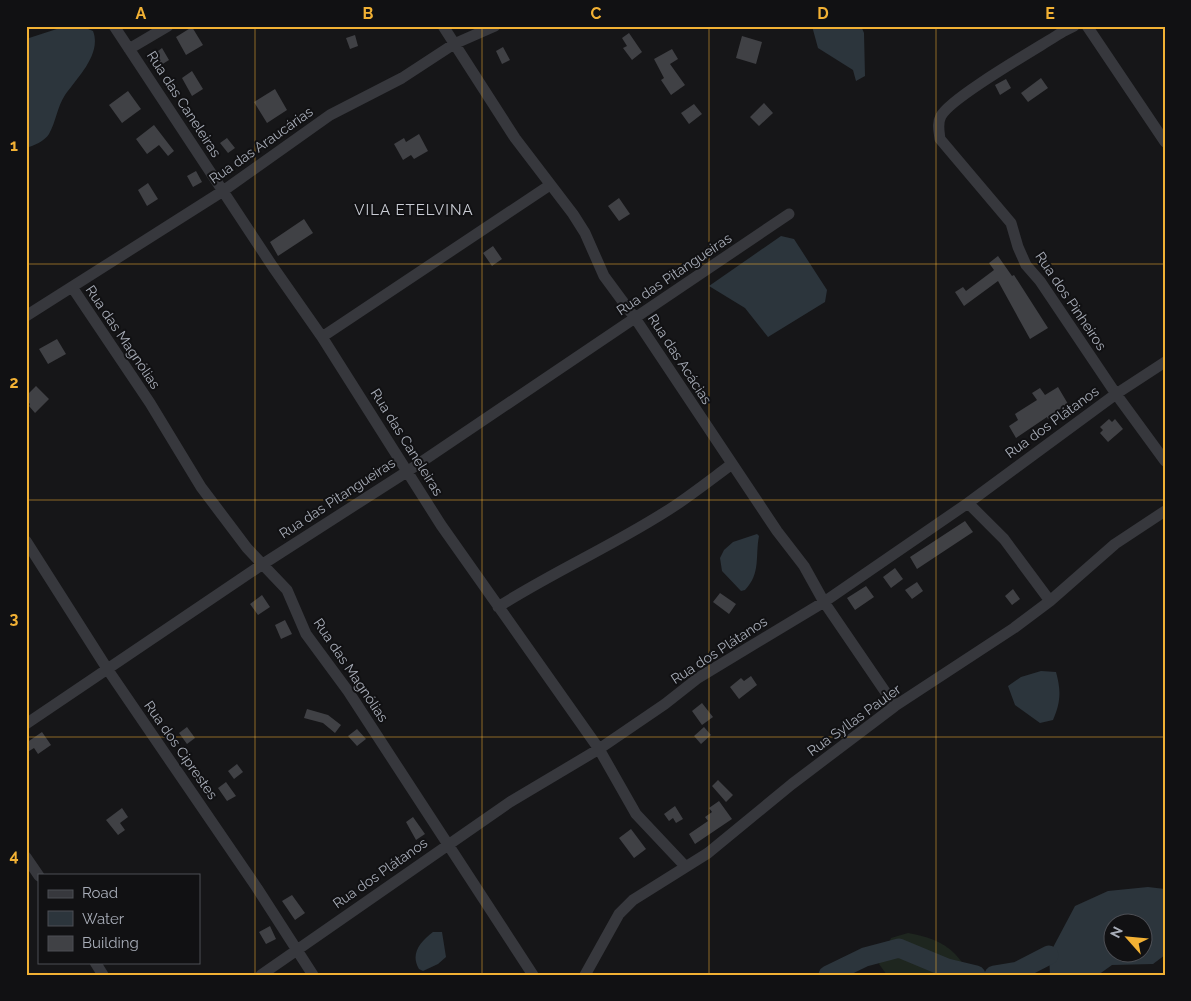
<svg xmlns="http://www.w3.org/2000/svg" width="1191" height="1001" viewBox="0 0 1191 1001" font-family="Raleway,sans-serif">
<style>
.green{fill:#1e261f}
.water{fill:#2c353c;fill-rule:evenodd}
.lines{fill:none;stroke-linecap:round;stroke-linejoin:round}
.river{stroke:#2c353c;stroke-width:19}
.building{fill:#404145}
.minor{stroke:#37383d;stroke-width:11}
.grid{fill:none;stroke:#f2b134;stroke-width:1;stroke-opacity:0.55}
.labels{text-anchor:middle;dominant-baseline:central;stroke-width:4;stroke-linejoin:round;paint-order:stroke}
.street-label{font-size:14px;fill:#a8adb8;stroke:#111113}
.neighbourhood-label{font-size:15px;letter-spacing:1px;fill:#c9ccd4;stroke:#111113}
.neatline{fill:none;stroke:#f2b134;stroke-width:2}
.grid-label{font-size:16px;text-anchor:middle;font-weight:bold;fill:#f2b134}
</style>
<rect width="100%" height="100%" fill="#161618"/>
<path class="green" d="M908,933C925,936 943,941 955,954C962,961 966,969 974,975H887L879,964L891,938Z"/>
<path class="water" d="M66,26H81L93,31C102,54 77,78 65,95C57,107 56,122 49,134C45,141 33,146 26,148V39Z
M812,26H861L864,33L865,76L856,81L853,70L818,48Z
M781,236L794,239L827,290L825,302L768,337L745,308L709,286Z
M757,534L759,536C755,556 761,573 745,590L741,591L722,571L720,558L724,550L733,542Z
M1041,671L1056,672C1061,690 1061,702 1053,720L1040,723L1015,705L1008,686L1021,677Z
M1148,887L1165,889V955L1153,964L1112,965L1098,975H1050L1049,955L1075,906L1108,891ZM1114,924H1144V954H1114Z
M433,932H442L446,957L438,964L423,971L419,969C410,954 420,942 433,932Z"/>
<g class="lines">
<path class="river" d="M828,975L865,957L899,948L947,968L976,975
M994,975L1018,971L1049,955"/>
</g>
<path class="building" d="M192,27L203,45L186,55L176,37Z
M629,33L642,52L632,60L623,48L627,46L622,38Z
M355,35L358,46L350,49L346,38Z
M742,36L762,42L756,64L736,58Z
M503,47L510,60L502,64L496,51Z
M162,48L169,60L161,65L154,54Z
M672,49L678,59L670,64L685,85L671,95L661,80L664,78L654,59Z
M192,71L203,89L192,96L182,78Z
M1041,78L1048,88L1028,102L1021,93Z
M1006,79L1011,88L1000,95L995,85Z
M275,89L287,110L267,123L254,102Z
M128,91L141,109L122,123L109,105Z
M764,103L773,113L759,126L750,117Z
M694,104L702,114L689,124L681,113Z
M154,125L174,151L168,156L159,145L147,154L136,139Z
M419,134L428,151L414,159L411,155L403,160L394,144L404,138L406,142Z
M227,138L235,148L228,153L220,143Z
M196,171L202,182L193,187L187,176Z
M148,183L158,199L147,206L138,190Z
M619,198L630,214L619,221L608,206Z
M304,219L313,233L278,256L270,242Z
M493,246L502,259L492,266L483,253Z
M998,256L1012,276L1014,275L1048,328L1030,339L998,281L964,306L955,292L963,287L966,291L994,270L989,263Z
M57,339L66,354L48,364L39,349Z
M36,386L49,399L35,413L29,406L30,404L26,400V396Z
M1058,387L1068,404L1055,412L1056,414L1048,419L1047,417L1016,438L1009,426L1018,420L1015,414L1037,400L1032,393L1040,388L1045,395Z
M1109,419L1112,422L1115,419L1123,429L1108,442L1100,433L1103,430L1100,427Z
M965,521L973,532L917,569L910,557Z
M895,568L903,579L891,588L883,577Z
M917,582L923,591L912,599L905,590Z
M866,586L874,597L855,610L847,598Z
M1013,589L1020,599L1012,605L1005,596Z
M720,593L736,604L729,614L713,602Z
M262,595L270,607L258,615L250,604Z
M285,620L292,634L281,639L275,625Z
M751,676L757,685L739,699L730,687L741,678L744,681Z
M702,703L713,717L702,725L692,711Z
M307,709L328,715L341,725L335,733L323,723L304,718Z
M187,727L195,738L187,744L179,733Z
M704,727L711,735L701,744L694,736Z
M357,729L366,739L357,746L348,736Z
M42,732L51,745L38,754L34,748L26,753V743Z
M237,764L243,772L234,779L228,771Z
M718,780L733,795L726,802L712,786Z
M226,782L236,796L227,801L218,788Z
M719,801L732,819L695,844L689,834L708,821L705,817L712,812L709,808Z
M675,806L683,819L676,823L673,818L669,821L664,814Z
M122,808L128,817L120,823L125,830L118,835L106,820Z
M413,817L425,834L416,840L406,822Z
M631,829L646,849L634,858L619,838Z
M292,895L305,913L295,920L282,901Z
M270,926L276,939L266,944L259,932Z"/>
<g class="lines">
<path class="minor" d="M114,26L273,267L322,337L441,525L599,749L636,814L685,866
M443,26L515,138L573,214L585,233L604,276L635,318L777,531L804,566L824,602L895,706
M1074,26L1064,31C1041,46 951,97 941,116C937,123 939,131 940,139L1011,223L1018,247L1026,265L1040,281L1116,394L1165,461
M1087,26L1165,142
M129,49L168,26
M72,287L150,403L201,487L247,548L287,590L306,634L348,691L533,975
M26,316L223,191L330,115L402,78L454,44L495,26
M322,337L550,185
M968,503L1004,539L1050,601
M26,541L108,670L257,888L313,975
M498,607C556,570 619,543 676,505C695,492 713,478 732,464
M26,724L263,564L408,471L789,214
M26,857L39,876
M95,962L103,975
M261,975L510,802L599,749L665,704L698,678L824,602L968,503L1116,394L1165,362
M585,975L619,914L633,900L708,853L792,784L895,706L1014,628L1050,601L1115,544L1165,511"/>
</g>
<path class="grid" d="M255,26V975M482,26V975M709,26V975M936,26V975M26,264H1165M26,500H1165M26,737H1165"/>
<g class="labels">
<g class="street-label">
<text transform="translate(184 104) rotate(57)">Rua das Caneleiras</text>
<text transform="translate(261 145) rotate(-35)">Rua das Araucárias</text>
<text transform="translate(674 274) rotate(-34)">Rua das Pitangueiras</text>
<text transform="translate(1071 301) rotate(56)">Rua dos Pinheiros</text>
<text transform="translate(123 337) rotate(56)">Rua das Magnólias</text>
<text transform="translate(680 359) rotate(57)">Rua das Acácias</text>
<text transform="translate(1052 422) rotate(-36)">Rua dos Plátanos</text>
<text transform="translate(407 442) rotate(58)">Rua das Caneleiras</text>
<text transform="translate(337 498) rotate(-33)">Rua das Pitangueiras</text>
<text transform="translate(719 650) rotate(-33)">Rua dos Plátanos</text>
<text transform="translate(351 670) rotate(56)">Rua das Magnólias</text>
<text transform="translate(854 720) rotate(-36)">Rua Syllas Pauler</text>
<text transform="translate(181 750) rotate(55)">Rua dos Ciprestes</text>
<text transform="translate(380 873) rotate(-35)">Rua dos Plátanos</text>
</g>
<g class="neighbourhood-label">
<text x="414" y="210">VILA ETELVINA</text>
</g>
</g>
<rect width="1191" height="1001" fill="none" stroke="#111113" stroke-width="55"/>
<rect x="38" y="874" width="162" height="90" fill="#111113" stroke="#4d4f55"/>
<rect x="48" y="890" width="25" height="8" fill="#37383d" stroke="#4d4f55"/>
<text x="82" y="898" font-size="15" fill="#a8adb8">Road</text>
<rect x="48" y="911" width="25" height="15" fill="#2c353c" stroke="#4d4f55"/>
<text x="82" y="924" font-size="15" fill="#a8adb8">Water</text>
<rect x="48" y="936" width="25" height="15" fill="#404145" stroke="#4d4f55"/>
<text x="82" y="948" font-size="15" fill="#a8adb8">Building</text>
<g transform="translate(1128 938) rotate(297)"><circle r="24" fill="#111113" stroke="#4d4f55"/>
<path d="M0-4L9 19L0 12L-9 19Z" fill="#f2b134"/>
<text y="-8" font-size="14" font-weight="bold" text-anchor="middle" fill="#a8adb8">N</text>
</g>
<rect x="28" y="28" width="1136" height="946" class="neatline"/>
<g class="grid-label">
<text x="141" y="19">A</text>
<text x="368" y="19">B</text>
<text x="596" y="19">C</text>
<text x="823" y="19">D</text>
<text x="1050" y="19">E</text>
<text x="14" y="151">1</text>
<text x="14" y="388">2</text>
<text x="14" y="624">3</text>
<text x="14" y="861">4</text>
</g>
</svg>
